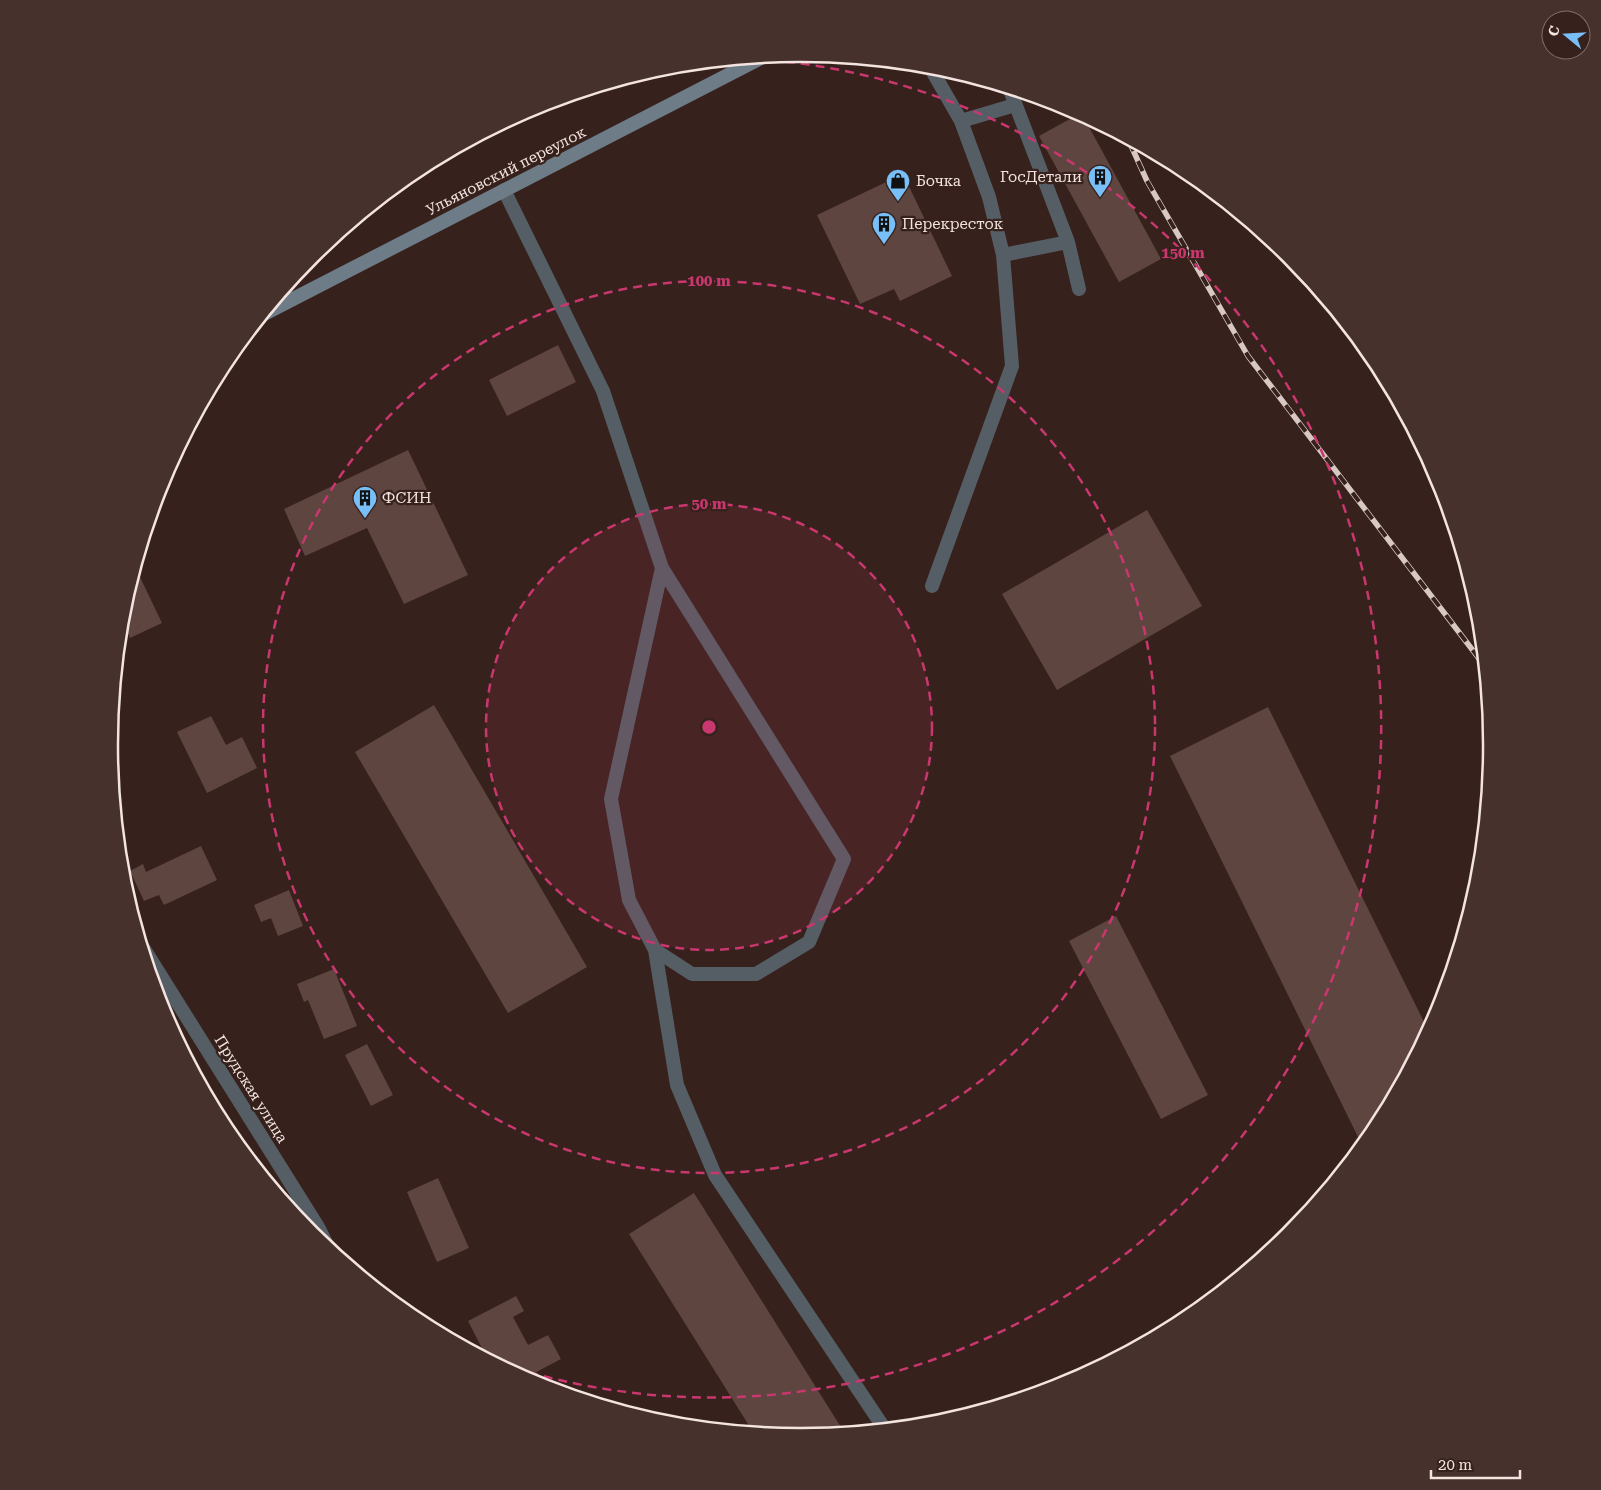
<svg xmlns="http://www.w3.org/2000/svg" width="1601" height="1490" viewBox="0 0 1601 1490" font-family="'Roboto Serif',serif">
<style>
.building{fill:#5e4540}
.lines{fill:none;stroke-linecap:round;stroke-linejoin:round}
.service{stroke:#555e65;stroke-width:14}
.minor{stroke:#555e65;stroke-width:14}
.secondary{stroke:#6e7c88;stroke-width:14}
.rail-casing{stroke:#d8c8c3;stroke-width:5.5}
.rail{stroke:#37211c;stroke-width:4;stroke-dasharray:11;stroke-linecap:butt}
.ring{fill:none;stroke:#c9376f;stroke-width:2.5;stroke-dasharray:9 6}
.labels{text-anchor:middle;dominant-baseline:central;stroke-width:4.5;stroke-linejoin:round;paint-order:stroke}
.street-label{font-size:15px;fill:#f3e4e0;stroke:#37211c}
.poi-label{font-size:15px;fill:#f3e4e0;stroke:#37211c;text-anchor:start}
.rim{fill:none;stroke:#f3e4e0;stroke-width:2.5}
.centre{fill:#c9376f;stroke:#37211c;stroke-width:2.5}
.ring-label{font-size:15px;text-anchor:middle;font-weight:bold;fill:#c9376f;stroke:#37211c;stroke-width:4.5;stroke-linejoin:round;paint-order:stroke}
</style>
<rect width="100%" height="100%" fill="#37211c"/>
<path class="building" d="M1079,114L1083,116L1161,259L1119,282L1039,136Z
M903,174L952,276L900,301L894,289L860,304L817,215Z
M558,345L576,382L507,416L489,380Z
M408,450L468,575L404,604L367,528L305,556L284,509Z
M1147,510L1202,606L1057,690L1002,594Z
M139,575L162,623L130,638L122,621L123,610L132,579Z
M434,705L587,967L508,1013L355,752Z
M1268,707L1428,1030L1375,1129L1362,1145L1170,756Z
M211,716L226,745L242,737L257,768L207,793L177,732Z
M201,846L217,880L164,905L159,895L144,901L130,871L143,864L146,872Z
M289,890L303,926L278,936L271,918L261,922L254,905Z
M1116,916L1208,1095L1161,1119L1069,941Z
M334,969L357,1026L324,1039L308,1000L304,1002L297,984Z
M367,1044L393,1095L371,1106L345,1055Z
M438,1178L469,1248L437,1262L407,1192Z
M694,1193L844,1432L800,1436L753,1432L629,1234Z
M516,1296L524,1311L513,1317L528,1345L548,1335L561,1359L525,1378L487,1358L468,1321Z"/>
<g class="lines">
<path class="service" d="M930,67L961,121L989,197L1003,255L1012,366L932,586
M1010,90L1068,242L1079,289
M961,121L1015,105
M504,190L603,391L662,568L844,859L809,942L756,974H692L655,950L629,900L611,799L662,568
M1003,255L1068,242
M655,950L677,1085L715,1175L884,1428"/>
<path class="minor" d="M144,949L318,1227L328,1247"/>
<path class="secondary" d="M264,314L763,57"/>
<defs>
<path id="rail" d="M1129,141L1147,181L1248,356L1484,665"/>
</defs>
<use href="#rail" class="rail-casing"/>
<use href="#rail" class="rail"/>
</g>
<circle cx="709" cy="727" r="223" fill="#c9376f" fill-opacity=".12"/>
<g class="ring">
<circle cx="709" cy="727" r="223"/>
<circle cx="709" cy="727" r="446"/>
<path d="M756 59A670 670 0 1 1 496 1362"/>
</g>
<defs>
<symbol id="building-pin" viewBox="-11 -11 22 30"><path d="M0 17L-7.5 6A9.5 9.5 0 1 1 7.5 6Z" fill="#78bff8" stroke="#37211c"/><path d="M-4-6H4V6H1V3H-1V6H-4ZM-2.5-4.3h1.7v1.8h-1.7ZM.8-4.3h1.7v1.8H.8ZM-2.5-1h1.7V.8h-1.7ZM.8-1h1.7V.8H.8Z" fill="#111"/></symbol>
<symbol id="shop-pin" viewBox="-11 -11 22 30"><path d="M0 17L-7.5 6A9.5 9.5 0 1 1 7.5 6Z" fill="#78bff8" stroke="#37211c"/><path d="M-5-2.5h2.3a2.7 3.5 0 0 1 5.4 0H5L5.5 6h-11ZM-1.5-2.5h3a1.5 2.3 0 0 0-3 0Z" fill="#111"/></symbol>
</defs>
<g fill-rule="evenodd">
<use href="#building-pin" x="1086" y="163" width="28" height="38"/>
<use href="#shop-pin" x="884" y="167" width="28" height="38"/>
<use href="#building-pin" x="870" y="210" width="28" height="38"/>
<use href="#building-pin" x="351" y="484" width="28" height="38"/>
</g>
<g class="labels">
<g class="street-label">
<text transform="translate(506 171) rotate(-27)">Ульяновский переулок</text>
<text transform="translate(251 1089) rotate(58)">Прудская улица</text>
</g>
<g class="poi-label">
<text x="1082" y="177" text-anchor="end">ГосДетали</text>
<text x="916" y="181">Бочка</text>
<text x="902" y="224">Перекресток</text>
<text x="382" y="498">ФСИН</text>
</g>
</g>
<path d="M0 0H1601V1490H0ZM800 62H801A682 682 0 0 1 1483 744V746A682 682 0 0 1 801 1428H800A682 682 0 0 1 118 746V744A682 682 0 0 1 800 62Z" fill="#46312c" fill-rule="evenodd"/>
<path class="rim" d="M800 62H801A682 682 0 0 1 1483 744V746A682 682 0 0 1 801 1428H800A682 682 0 0 1 118 746V744A682 682 0 0 1 800 62Z"/>
<circle cx="709" cy="727" r="8" class="centre"/>
<g class="ring-label">
<text x="1183" y="258">150 m</text>
<text x="709" y="286">100 m</text>
<text x="709" y="509">50 m</text>
</g>
<g transform="translate(1566 35) rotate(288)"><circle r="24" fill="#37211c" stroke="#826f6a"/>
<path d="M0-4L9 19L0 12L-9 19Z" fill="#78bff8"/>
<text y="-8" font-size="14" font-weight="bold" text-anchor="middle" fill="#f3e4e0">С</text>
</g>
<path d="M1431 1470v8h89v-8" fill="none" stroke="#f3e4e0" stroke-width="2.5"/>
<text x="1438" y="1470" font-size="15" fill="#f3e4e0" stroke="#37211c" stroke-width="4" paint-order="stroke">20 m</text>
</svg>
